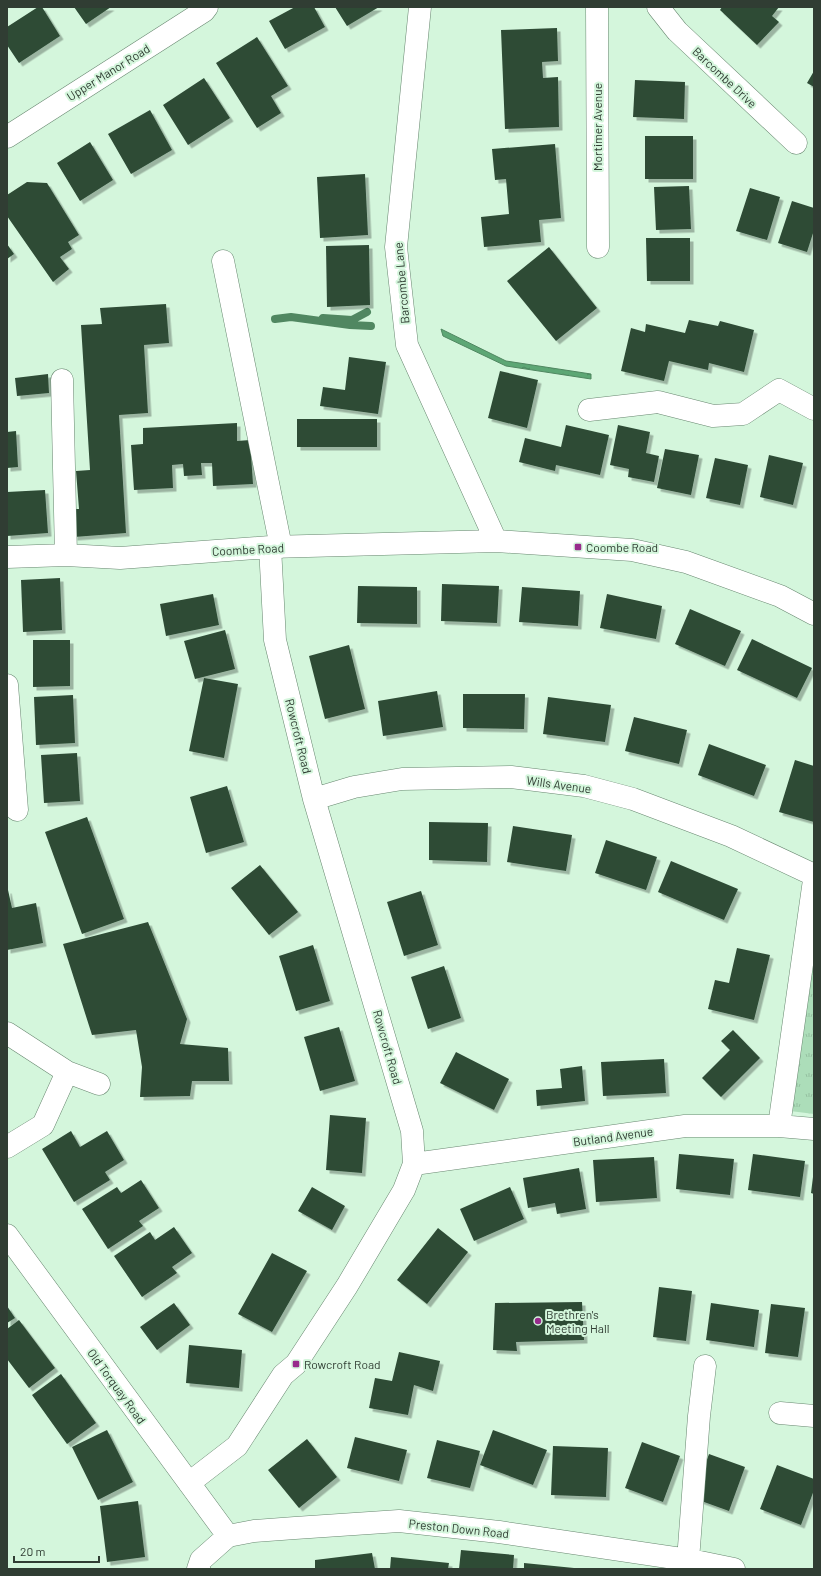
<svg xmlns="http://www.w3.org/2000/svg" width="821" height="1576" viewBox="0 0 821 1576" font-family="Barlow,sans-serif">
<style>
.grass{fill:url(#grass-tufts)}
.water{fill:url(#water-ripples);stroke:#508761}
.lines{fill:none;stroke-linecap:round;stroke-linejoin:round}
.stream{stroke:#508761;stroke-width:8}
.building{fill:#2e4b36;filter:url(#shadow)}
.minor-casing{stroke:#688770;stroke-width:23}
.minor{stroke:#fff;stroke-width:22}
.poi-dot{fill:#982b8c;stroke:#d4f6dc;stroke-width:1.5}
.labels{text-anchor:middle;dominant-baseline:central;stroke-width:4;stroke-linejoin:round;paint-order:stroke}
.street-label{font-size:12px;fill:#303d33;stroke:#d4f6dc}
.poi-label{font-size:12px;fill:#303d33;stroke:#d4f6dc;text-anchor:start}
</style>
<defs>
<pattern id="grass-tufts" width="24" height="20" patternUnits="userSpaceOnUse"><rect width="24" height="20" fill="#acddb9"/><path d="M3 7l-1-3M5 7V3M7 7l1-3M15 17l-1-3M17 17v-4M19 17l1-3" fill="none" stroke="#94bfa0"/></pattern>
<pattern id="water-ripples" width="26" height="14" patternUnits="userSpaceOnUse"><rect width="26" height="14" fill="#5da775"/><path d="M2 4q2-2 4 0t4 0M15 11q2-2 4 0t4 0" fill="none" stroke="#4d8961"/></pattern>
<filter id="shadow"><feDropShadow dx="3.5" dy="3.5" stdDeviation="0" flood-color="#0004"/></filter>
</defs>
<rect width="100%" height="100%" fill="#d4f6dc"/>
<path class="grass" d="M814,958V1114L790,1111Z"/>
<path class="water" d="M441,329L506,361L591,374V379L506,366L443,336Z"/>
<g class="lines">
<path class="stream" d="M323,318L352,320L367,312
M275,319L291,317L350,325L371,326"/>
</g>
<path class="building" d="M38,7H42L60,36L19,63L7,45V27Z
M74,7H111L86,24Z
M295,7H314L325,27L285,49L269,21Z
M335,7H379L347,26Z
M722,7H779L772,16L779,22L757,45L720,10Z
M557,28L558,61L542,62L543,78L558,77L559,127L505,129L501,30Z
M257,37L288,86L271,96L281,113L257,128L216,63Z
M814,71V87L807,83Z
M204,78L230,118L188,145L163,105Z
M635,80L685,82L684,119L633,117Z
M150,110L172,150L131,174L108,134Z
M645,136H693V179H645Z
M90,142L113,180L80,201L57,163Z
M555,144L561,218L539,220L541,242L484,247L481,217L509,214L506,179L495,180L492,149Z
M365,174L368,235L320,238L317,177Z
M27,182L47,183L79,235L68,242L72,249L60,257L69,269L53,282L7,216V195Z
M689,186L691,229L656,230L654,187Z
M750,188L780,197L767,240L736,231Z
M792,201L814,208V230L807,252L778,243Z
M646,238H690V281H647Z
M7,244L14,254L7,259Z
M369,245L370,305L327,307L326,246Z
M549,247L597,308L556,341L507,281Z
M166,304L169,343L144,345L148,413L119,415L126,533L74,537L73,509H79L76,471L90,470L81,325L102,324L100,308Z
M689,320L718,326L720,321L754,330L744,372L709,363L708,370L669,361L664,381L621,371L631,328L645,332L646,324L685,333Z
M349,357L386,362L378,414L320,406L323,387L345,390Z
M500,371L538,380L527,428L488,418Z
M48,374L49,393L17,396L15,378Z
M297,419H377V447H297Z
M237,423V441L250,440L253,484L213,486L212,463H201L202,475L184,476L183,464L172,465L173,488L134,490L131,445L143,444V428Z
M566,425L609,435L600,475L556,465L555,471L519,462L525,438L561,447Z
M618,425L650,432L646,453L659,456L654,482L628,477L629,469L610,465Z
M16,431L18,467L7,468V432Z
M665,449L699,455L691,495L657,488Z
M769,455L803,463L793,505L760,497Z
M715,458L748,465L740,505L706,498Z
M45,490L48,533L7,536V492Z
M60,578L62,630L23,632L21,580Z
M442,584L499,586L497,623L441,621Z
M358,586L417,587V624L357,623Z
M522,587L580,591L578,626L519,622Z
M213,594L219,625L166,636L160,604Z
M607,594L662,606L656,639L600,628Z
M690,609L741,631L725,666L675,644Z
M225,630L235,669L195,679L184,641Z
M752,639L812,668L797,698L737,670Z
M33,640H70V686L33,687Z
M349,645L365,709L325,719L309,656Z
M204,678L238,684L224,758L189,751Z
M437,691L443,727L383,736L378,701Z
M463,694H525L524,729L463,728Z
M73,695L75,743L36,745L34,697Z
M548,697L611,705L605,742L543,734Z
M634,717L687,730L679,764L625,751Z
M709,744L766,765L754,796L698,775Z
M77,753L80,801L44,803L41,755Z
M795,760L814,766V822L779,812Z
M227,786L244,842L206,853L190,797Z
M87,817L124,919L82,934L45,832Z
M429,822L488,823L487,862L429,860Z
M513,826L572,835L566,871L507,862Z
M606,840L657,857L646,890L595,873Z
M671,861L738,889L724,920L658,892Z
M260,865L298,912L269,935L231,888Z
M7,890H8L12,908L36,903L43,943L7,950Z
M421,891L438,945L404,956L387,902Z
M148,922L187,1019L180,1044L228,1048L229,1081H192L190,1096L140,1097L142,1067L136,1030L92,1035L63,944Z
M313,945L330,1001L296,1011L279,956Z
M737,948L770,955L754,1020L708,1009L715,980L729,983Z
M444,966L461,1018L428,1029L411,977Z
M339,1027L355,1081L320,1091L304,1037Z
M733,1030L760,1058L721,1097L702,1078L730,1050L721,1041Z
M456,1052L509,1079L494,1110L440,1083Z
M664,1059L666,1093L603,1096L601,1062Z
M582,1066L585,1101L537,1106L536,1090L562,1088L560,1069Z
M330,1115L366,1118L362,1173L326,1170Z
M71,1131L80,1147L107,1131L124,1160L105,1172L110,1180L74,1202L42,1149Z
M679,1154L734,1159L730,1195L676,1189Z
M753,1154L805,1161L800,1197L748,1190Z
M654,1157L657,1198L596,1202L593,1160Z
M579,1168L586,1209L557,1214L555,1203L528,1208L523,1178Z
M813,1177H814V1194L811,1193Z
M141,1180L159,1208L139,1221L143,1226L108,1249L82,1209L117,1187L121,1193Z
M312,1187L345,1206L332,1230L298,1211Z
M510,1187L524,1219L474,1241L460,1209Z
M174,1227L192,1253L172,1267L177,1273L142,1297L114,1256L150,1232L155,1240Z
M438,1228L468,1252L427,1304L397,1280Z
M272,1253L307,1271L272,1332L238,1314Z
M659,1287L692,1291L686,1341L653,1337Z
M582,1302L584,1340L516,1342L517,1351L493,1350L495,1303Z
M174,1303L190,1325L157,1350L140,1327Z
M711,1303L759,1310L754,1347L706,1340Z
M771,1304L805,1308L798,1357L765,1353Z
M7,1306L15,1318L7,1323Z
M19,1320L55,1368L29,1388L7,1359V1329Z
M189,1345L242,1350L239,1388L186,1383Z
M399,1352L440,1361L433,1391L414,1385L408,1415L369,1408L375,1378L392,1381Z
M61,1374L96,1423L67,1444L32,1395Z
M107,1430L133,1482L98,1500L72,1447Z
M493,1430L547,1450L533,1485L480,1465Z
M355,1437L407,1450L399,1481L347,1468Z
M307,1439L337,1477L299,1508L268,1470Z
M437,1440L480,1451L470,1488L427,1478Z
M642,1442L680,1456L663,1502L625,1488Z
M553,1446L608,1448L606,1497L551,1495Z
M709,1454L745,1467L729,1511L693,1498Z
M777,1465L814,1479V1490L801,1525L760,1509Z
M138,1501L145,1557L107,1562L100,1506Z
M461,1550L514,1555L513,1569H459Z
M372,1553L375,1569H315V1560Z
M391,1557L449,1563L448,1569H390Z
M524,1563L574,1568V1569H524Z"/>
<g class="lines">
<defs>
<path id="minor" d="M420,7L396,247L407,345L496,541
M597,7L598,247
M658,7L677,31L796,143
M7,137L204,11L207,7
M223,261L281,547
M62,380L66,555
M589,410L658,402L713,416L743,414L779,390L814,409
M7,557L66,555L120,558L270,547L496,541L632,550L686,562L780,596L814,614
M7,685L17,810
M314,799L354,787L402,779L511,777L584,786L633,799L731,836L814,875
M7,1033L67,1072L43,1125L7,1147
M67,1072L99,1084
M779,1126L814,880
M414,1164L685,1126H779L814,1129
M7,1235L228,1536
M780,1413L814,1416
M189,1483L237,1446L283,1375L296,1364L347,1286L404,1190L414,1164L412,1131L314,799L275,640L270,547
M688,1560L699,1416L705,1366
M198,1569L201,1560L228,1536L254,1531L295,1528L399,1521L499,1532L695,1561L734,1569"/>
</defs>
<use href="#minor" class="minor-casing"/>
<use href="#minor" class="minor"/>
</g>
<g class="poi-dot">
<rect x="574" y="543" width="8" height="8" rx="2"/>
<circle cx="538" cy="1321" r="4"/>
<rect x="292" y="1360" width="8" height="8" rx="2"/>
</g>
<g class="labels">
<g class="street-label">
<text transform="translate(108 72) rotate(-32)">Upper Manor Road</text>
<text transform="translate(725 77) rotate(43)">Barcombe Drive</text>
<text transform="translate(597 127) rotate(-90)">Mortimer Avenue</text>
<text transform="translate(401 283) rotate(-95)">Barcombe Lane</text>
<text transform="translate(248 549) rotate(-3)">Coombe Road</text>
<text transform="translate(299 736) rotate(76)">Rowcroft Road</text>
<text transform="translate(559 784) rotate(8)">Wills Avenue</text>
<text transform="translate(388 1047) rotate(74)">Rowcroft Road</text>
<text transform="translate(613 1136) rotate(-8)">Butland Avenue</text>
<text transform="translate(117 1386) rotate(54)">Old Torquay Road</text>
<text transform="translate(459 1528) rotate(6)">Preston Down Road</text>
</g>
<g class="poi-label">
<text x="586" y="547">Coombe Road</text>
<text x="546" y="1314">Brethren's<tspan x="546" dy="14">Meeting Hall</tspan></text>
<text x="304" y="1364">Rowcroft Road</text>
</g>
</g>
<rect width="821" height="1576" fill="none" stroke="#303d33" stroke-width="16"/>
<path d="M14 1556v6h85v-6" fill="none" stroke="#303d33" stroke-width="2"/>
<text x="20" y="1556" font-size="12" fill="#303d33" stroke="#d4f6dc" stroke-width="3" paint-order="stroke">20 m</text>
</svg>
